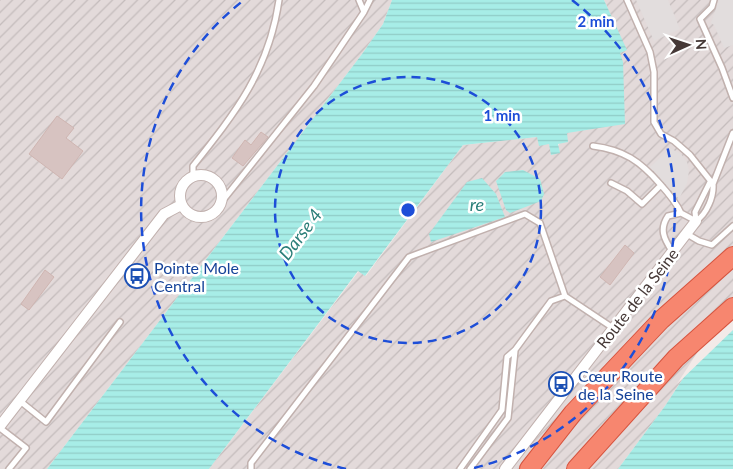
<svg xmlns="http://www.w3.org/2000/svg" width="733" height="469" viewBox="0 0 733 469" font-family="Lato,sans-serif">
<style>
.industrial{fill:url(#industrial-furrows)}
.parking{fill:#e2dddd}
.water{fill:url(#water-rules)}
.pier{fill:#f3eae8}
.building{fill:#d7c3c1;stroke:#cfb5b1}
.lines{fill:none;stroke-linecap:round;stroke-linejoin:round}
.service-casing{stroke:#c1b1ae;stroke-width:8}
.minor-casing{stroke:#c1b1ae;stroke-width:12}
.motorway-casing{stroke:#d6543f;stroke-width:20}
.service{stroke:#fff;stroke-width:5}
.minor{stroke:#fff;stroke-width:10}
.motorway{stroke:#f7866f;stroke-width:18}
.ring{fill:none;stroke:#1d4ed8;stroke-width:2.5;stroke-dasharray:9 6}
.labels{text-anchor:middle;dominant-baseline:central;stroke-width:5;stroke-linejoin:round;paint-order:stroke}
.transit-label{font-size:16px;fill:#164399;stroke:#fff;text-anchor:start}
.street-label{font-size:16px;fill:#463937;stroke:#fff}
.water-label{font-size:18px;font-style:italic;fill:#2a7e78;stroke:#fff}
.centre{fill:#1d4ed8;stroke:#fff;stroke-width:2.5}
.ring-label{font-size:15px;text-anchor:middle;font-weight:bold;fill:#1d4ed8;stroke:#fff;stroke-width:5;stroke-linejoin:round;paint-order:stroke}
</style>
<defs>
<pattern id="industrial-furrows" width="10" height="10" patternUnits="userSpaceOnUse" patternTransform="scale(1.25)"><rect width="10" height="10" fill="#e3dada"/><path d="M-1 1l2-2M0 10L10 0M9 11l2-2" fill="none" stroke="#c4bcbc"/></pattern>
<pattern id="water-rules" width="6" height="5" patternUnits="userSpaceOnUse" patternTransform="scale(1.25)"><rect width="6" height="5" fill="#a7ede7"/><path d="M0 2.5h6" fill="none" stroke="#91ccc7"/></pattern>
</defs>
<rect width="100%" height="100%" fill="#f3eae8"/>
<path class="industrial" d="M0,0H392L383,24L362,54L47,469H0Z
M604,0H733V302L665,406L618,469H209L359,271L366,276L463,145L537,137L549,144L552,155L620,53L626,50Z"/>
<path class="parking" d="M636,0H668L680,29L654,41Z
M719,0H733V45L724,48L714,25L711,23Z
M670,148L681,154L687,162L689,171L687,183L679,199L650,167Z"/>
<path class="water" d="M392,0H604L627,50L620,53L623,62L625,124L567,133L568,142L558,144L560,153L551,155L549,144L539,146L537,137L463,145L365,276L358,271L209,469H47L362,54L383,24Z
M523,170L540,179L544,194L541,201L510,213L506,210L496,181L505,172Z
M482,178L496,194L505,217L431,242L429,234L467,182Z
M733,302V469H618L665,406Z"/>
<path class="pier" d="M733,299V330L677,384L731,300Z"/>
<path class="building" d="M57,116L74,128L66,138L83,151L62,179L29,154Z
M261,132L268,137L243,166L232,158L245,140L251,145Z
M625,245L634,253L610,285L600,277Z
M45,270L54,277L29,310L21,304Z"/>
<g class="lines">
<defs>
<path id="service" d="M627,0L650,52L654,72V122L661,134L674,141L690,155L713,184
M714,0L712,7L700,19L722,68L733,98
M364,12L370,0
M593,146C624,150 640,161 660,184C669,194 676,202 681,213
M193,176V166C236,112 269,70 279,0
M611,183L627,191L642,204L661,185
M220,204L314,86L364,12L359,0
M696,221C707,214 714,196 713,184L733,133
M696,221L695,212L710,182
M687,234L699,241L712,245L733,226
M672,251C664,239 659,229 668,216L681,213L696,221
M565,296L613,328
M20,401L46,422L120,322
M0,428L26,448L9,469
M251,469V463L409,257L525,214L540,223L565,296L551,301L515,350L507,357L502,410L460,469
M470,469L508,418L515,351"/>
<path id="minor" d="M180 196a21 21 0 1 1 42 0a21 21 0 1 1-42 0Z
M0,426L164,214L181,205
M505,469L696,221"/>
<path id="motorway" d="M529,469L573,413L661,320L733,256
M576,469L676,358L733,307"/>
</defs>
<use href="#service" class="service-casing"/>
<use href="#minor" class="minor-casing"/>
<use href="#motorway" class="motorway-casing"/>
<use href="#service" class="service"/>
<use href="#minor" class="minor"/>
<use href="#motorway" class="motorway"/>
</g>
<g class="ring">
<circle cx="408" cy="210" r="133"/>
<path d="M346 469A266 266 0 0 1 244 0M572 0A266 266 0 0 1 470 469"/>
</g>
<defs>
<symbol id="bus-ring" viewBox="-11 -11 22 22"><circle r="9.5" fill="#fff" stroke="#1a4fb4" stroke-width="1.5"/><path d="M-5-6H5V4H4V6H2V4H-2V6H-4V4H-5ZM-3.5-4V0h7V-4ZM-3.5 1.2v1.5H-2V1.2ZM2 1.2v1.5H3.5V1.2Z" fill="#1a4fb4"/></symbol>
</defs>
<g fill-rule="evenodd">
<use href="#bus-ring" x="123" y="262" width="28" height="28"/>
<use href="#bus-ring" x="547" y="370" width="28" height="28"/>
</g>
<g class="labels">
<g class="transit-label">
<text x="154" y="267">Pointe Mole<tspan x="154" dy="18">Central</tspan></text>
<text x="578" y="375">Cœur Route<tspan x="578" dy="18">de la Seine</tspan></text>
</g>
<g class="street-label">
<text transform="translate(637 298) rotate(-52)">Route de la Seine</text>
</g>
<g class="water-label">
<text x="477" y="204">re</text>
<text transform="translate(300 234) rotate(-53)">Darse 4</text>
</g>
</g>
<circle cx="408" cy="210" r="8" class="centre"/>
<g class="ring-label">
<text x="596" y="27">2 min</text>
<text x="502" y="121">1 min</text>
</g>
<g transform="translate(688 45) rotate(87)" stroke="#ffffff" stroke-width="4" paint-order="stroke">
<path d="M0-4L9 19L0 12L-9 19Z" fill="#463937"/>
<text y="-8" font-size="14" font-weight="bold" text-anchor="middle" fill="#463937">N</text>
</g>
</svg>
